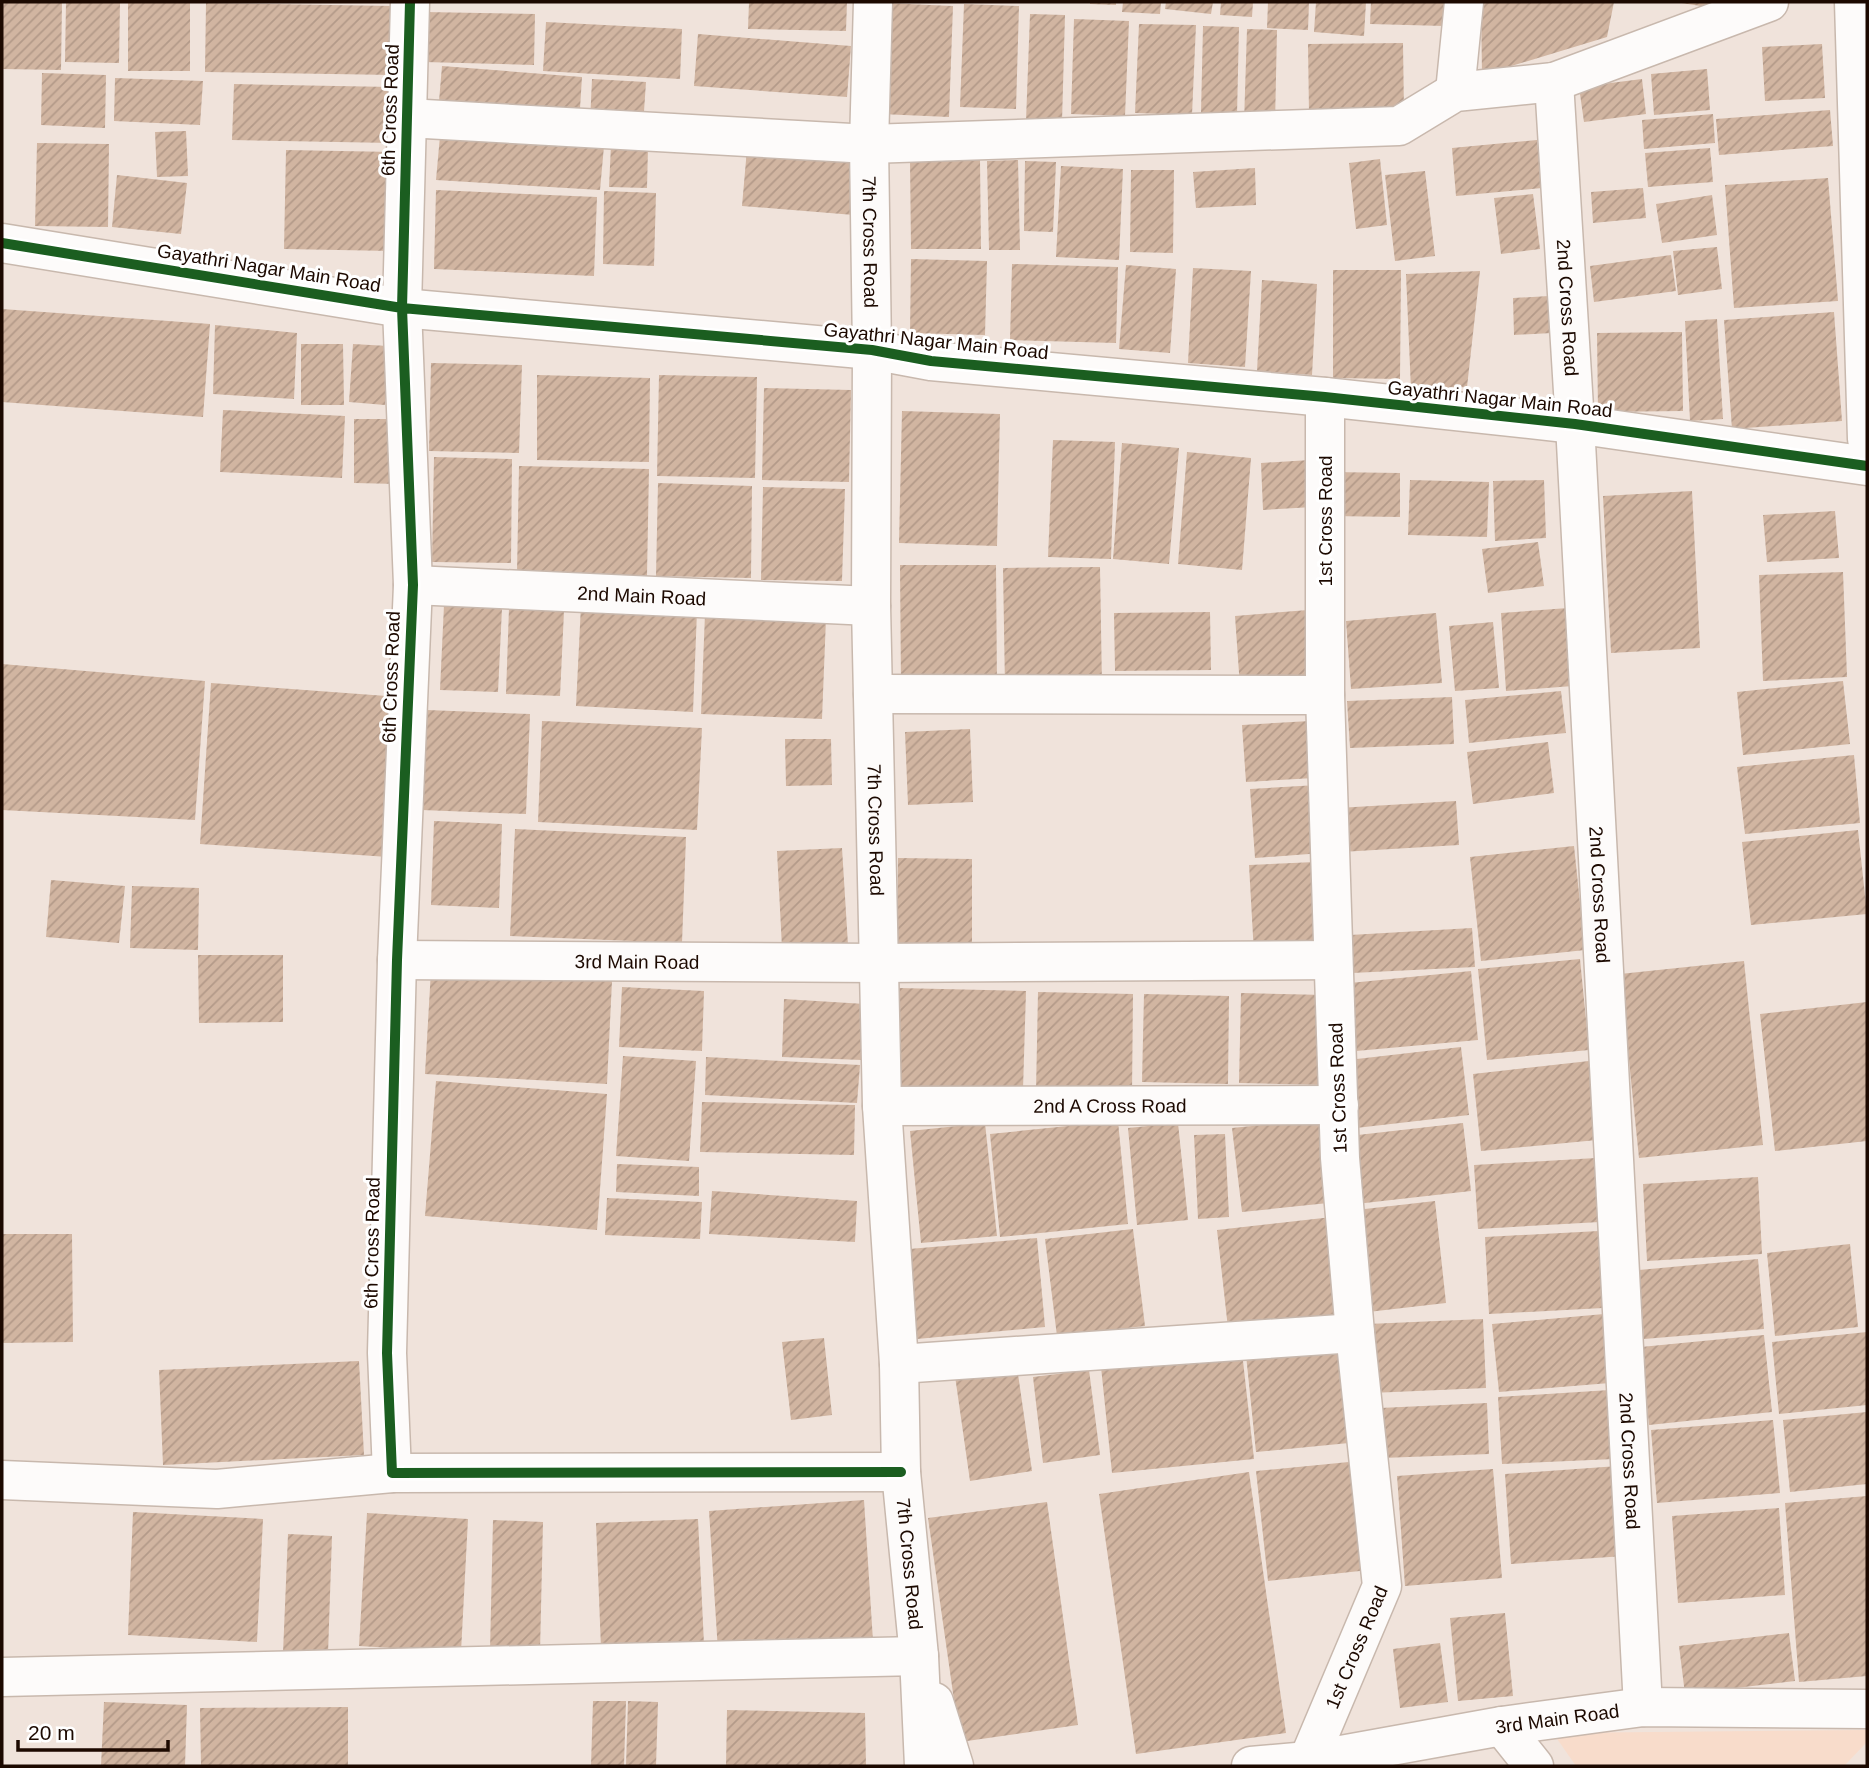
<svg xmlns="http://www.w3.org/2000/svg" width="1869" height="1768" viewBox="0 0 1869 1768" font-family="Helvetica,sans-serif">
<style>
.built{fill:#f8dccb}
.building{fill:url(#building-hatch)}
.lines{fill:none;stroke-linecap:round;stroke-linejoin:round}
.street-casing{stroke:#c8b8ad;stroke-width:41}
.secondary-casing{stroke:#c8b8ad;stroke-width:41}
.street{stroke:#fdfbfa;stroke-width:38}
.secondary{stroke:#fdfbfa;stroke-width:38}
.cycleway-casing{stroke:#fff;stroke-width:15}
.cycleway{stroke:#1b5e20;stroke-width:10}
.labels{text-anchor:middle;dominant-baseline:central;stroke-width:6;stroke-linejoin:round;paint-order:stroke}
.street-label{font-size:19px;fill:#1c0900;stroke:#fff}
</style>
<defs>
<pattern id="building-hatch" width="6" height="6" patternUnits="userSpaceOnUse" patternTransform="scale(1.75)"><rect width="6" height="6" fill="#d1b5a1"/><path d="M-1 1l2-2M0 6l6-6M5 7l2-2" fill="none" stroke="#b39a89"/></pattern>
</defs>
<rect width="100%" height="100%" fill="#f0e3db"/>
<path class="built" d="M1867,1730V1742L1844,1766H1576L1553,1733Z"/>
<path class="building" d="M2,2H62L61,70L2,69Z
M66,2H120L119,63L65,62Z
M128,2H190V71H128Z
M749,2H847L846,31L748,29Z
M1090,2H1116V5L1090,4Z
M1123,2H1161L1160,14L1122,12Z
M1166,2H1213L1211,14L1165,9Z
M1221,2H1253L1252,17L1220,15Z
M1268,2H1309L1308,30L1267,28Z
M1316,2H1366L1364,36L1314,32Z
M1371,2H1445L1444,26L1370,24Z
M1481,2H1614L1607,37L1482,75Z
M1675,2H1720V9Z
M206,3L394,6L393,75L205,72Z
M885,3L953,6L949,117L881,114Z
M964,4L1019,6L1016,109L960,107Z
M424,12L535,14L534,65L424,62Z
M1030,14L1065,15L1062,122L1026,121Z
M1074,19L1129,21L1125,116L1071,114Z
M546,22L682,29L680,79L543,71Z
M1139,24L1196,25L1192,115L1135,113Z
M1203,26L1239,27L1237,115L1201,113Z
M1247,29L1277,30L1275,124L1244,123Z
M698,34L851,46L847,97L694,86Z
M1403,43L1404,113L1309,114L1308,44Z
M1822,44L1825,98L1765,101L1762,47Z
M442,66L582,77L579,124L438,113Z
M1707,69L1710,110L1654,115L1651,74Z
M42,73L106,75L105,128L41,125Z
M115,78L203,81L200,125L114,121Z
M592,79L646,82L643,126L590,123Z
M1642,79L1646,114L1584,122L1579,87Z
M234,84L392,87V143L232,140Z
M1830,110L1833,146L1719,155L1716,119Z
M1713,114L1715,143L1644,149L1642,120Z
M186,131L188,176L157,177L155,132Z
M440,136L604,146L600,190L436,180Z
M1537,140L1542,188L1456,196L1452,148Z
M37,143L109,144L108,227L35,226Z
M611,145L648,147L647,188L609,187Z
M1710,148L1713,182L1648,187L1645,153Z
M747,149L858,158L854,215L742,206Z
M286,150L394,152L392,251L284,249Z
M1380,159L1387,225L1356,229L1349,163Z
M910,160H980L981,249H911Z
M1018,160L1020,250H989L987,161Z
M1025,161L1056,162L1053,232L1024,231Z
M1061,166L1123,169L1119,260L1056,257Z
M1255,168L1256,205L1196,208L1193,172Z
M1131,170H1174L1173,253L1130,252Z
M1425,171L1435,256L1395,261L1385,175Z
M117,175L187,183L181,234L112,227Z
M1828,178L1838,301L1734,308L1725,185Z
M1643,188L1646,218L1593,223L1591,192Z
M436,190L597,197L594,276L434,269Z
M604,191L656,193L654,266L603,264Z
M1533,194L1540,249L1501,254L1494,198Z
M1712,195L1717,235L1662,243L1656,204Z
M1717,247L1722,289L1678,295L1673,251Z
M1671,255L1676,291L1594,302L1590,266Z
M911,259L987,261L985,335L910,333Z
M1012,264L1118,267L1116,343L1010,340Z
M1126,265L1176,269L1170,353L1119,349Z
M1193,268L1251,271L1245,367L1188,363Z
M1333,270H1401L1400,379L1333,378Z
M1480,271L1467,387L1411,390L1406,274Z
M1262,280L1317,284L1312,375L1257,371Z
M1549,296L1552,333L1514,335L1513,298Z
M2,309L210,324L203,417L2,402Z
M1834,312L1842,421L1732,429L1724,320Z
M1717,319L1723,419L1690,421L1685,321Z
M215,325L297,333L294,399L213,394Z
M1682,332L1683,411L1598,412L1597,333Z
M301,344H343L344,405H301Z
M353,344L388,346L385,405L349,402Z
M431,363L522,365L519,453L429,451Z
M537,375L650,378L649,462L537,460Z
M659,375L757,377L755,478L657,476Z
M764,388L851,390L849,482L762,480Z
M223,410L345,416L342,478L220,472Z
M902,411L1000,414L997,546L899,543Z
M354,419H397L398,484L354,483Z
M1053,440L1115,442L1111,559L1048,557Z
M1122,443L1179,448L1169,564L1113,559Z
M1187,452L1251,458L1242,570L1178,564Z
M434,457L512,459L511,563L432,562Z
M1310,460L1313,507L1263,510L1261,463Z
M519,466L649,469L647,576L517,573Z
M1330,472L1400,473V517L1330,516Z
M1410,480L1489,482L1487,537L1408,535Z
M1544,480L1546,538L1495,541L1493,481Z
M658,483L752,486L751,578L656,576Z
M763,487L845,489L842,581L761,580Z
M1692,491L1700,648L1611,653L1603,496Z
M1835,511L1839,558L1767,562L1763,515Z
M1538,542L1544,586L1488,593L1482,549Z
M900,565H996L997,688H901Z
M1100,567L1102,687L1005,688L1003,568Z
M1843,572L1847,677L1763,681L1759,575Z
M444,605L502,608L498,692L440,690Z
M581,605L697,611L693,712L576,706Z
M509,608L564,611L560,696L506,694Z
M1568,608L1573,686L1506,691L1501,613Z
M1308,610L1314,682L1240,687L1235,616Z
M1210,612L1211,670L1115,671L1114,613Z
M1436,613L1442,683L1351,689L1346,621Z
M705,614L826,618L822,719L701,714Z
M1493,622L1499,688L1455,691L1449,626Z
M2,664L205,681L195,820L2,810Z
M1843,681L1850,744L1743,755L1737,692Z
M211,683L400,697L388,857L200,844Z
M1561,691L1566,733L1469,743L1465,700Z
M1452,697L1454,744L1350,748L1347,701Z
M427,710L530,714L526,814L422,810Z
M542,721L702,728L697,830L538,822Z
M1310,721L1314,778L1246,782L1242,725Z
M970,729L973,802L908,805L905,732Z
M785,739H831L832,785L786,786Z
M1548,742L1554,793L1473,804L1467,752Z
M1854,755L1860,823L1745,834L1737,767Z
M1318,785L1322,853L1255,858L1250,789Z
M1456,801L1459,845L1341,852L1338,808Z
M434,821L502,824L499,908L431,905Z
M515,829L686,837L682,943L510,936Z
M1858,830L1867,914L1751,925L1742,842Z
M1574,846L1585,950L1481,961L1470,857Z
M842,848L848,945L782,948L777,851Z
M898,858L972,859V945H897Z
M1315,862L1319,951L1254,954L1249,865Z
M51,880L125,886L119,943L46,937Z
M132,886L199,888L198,950L130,948Z
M1472,928L1475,967L1352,973L1350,935Z
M198,955H283V1022L199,1023Z
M1580,959L1589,1050L1487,1060L1478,969Z
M1744,961L1763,1145L1639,1158L1620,974Z
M431,970L612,981L607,1084L425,1074Z
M1471,971L1478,1040L1356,1051L1350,983Z
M622,987L704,991L702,1051L619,1047Z
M898,988L1026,991L1023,1090L896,1086Z
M1038,992L1133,994L1132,1094L1036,1092Z
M1241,993L1326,995L1324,1085L1239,1083Z
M1144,994L1229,996L1228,1084L1142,1082Z
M784,999L865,1004L862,1060L782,1057Z
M1867,1002V1141L1775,1151L1760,1014Z
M1461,1047L1469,1115L1356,1128L1348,1060Z
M623,1056L696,1061L689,1161L616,1156Z
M706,1057L860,1065L857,1103L705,1095Z
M1589,1061L1597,1140L1481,1151L1473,1074Z
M436,1081L607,1094L597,1230L425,1216Z
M702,1102L855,1105L854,1155L700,1152Z
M1330,1118L1338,1202L1242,1212L1232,1128Z
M1118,1121L1128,1224L1000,1237L990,1134Z
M985,1123L997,1236L921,1243L910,1131Z
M1178,1123L1188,1220L1137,1225L1128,1128Z
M1463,1123L1471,1191L1356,1204L1349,1136Z
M1225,1134L1229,1217L1198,1219L1194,1135Z
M1596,1158L1600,1222L1478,1229L1474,1165Z
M617,1164L699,1167V1196L616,1192Z
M1758,1177L1762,1254L1647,1261L1643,1184Z
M712,1191L857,1201L855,1242L709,1234Z
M607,1198L702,1202L700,1239L605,1235Z
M1435,1201L1446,1303L1368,1312L1356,1210Z
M1341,1216L1347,1314L1228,1328L1217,1230Z
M1133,1229L1145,1326L1057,1336L1045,1239Z
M1599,1231L1603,1308L1489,1314L1485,1237Z
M2,1234H72L73,1342L2,1343Z
M1037,1238L1045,1327L917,1339L909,1249Z
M1850,1244L1858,1327L1775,1336L1767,1253Z
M1758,1259L1764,1329L1644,1339L1639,1270Z
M1604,1314L1610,1383L1499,1392L1492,1324Z
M1483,1319L1486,1388L1371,1393L1368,1324Z
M1867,1332V1405L1779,1414L1772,1342Z
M1764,1335L1772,1412L1649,1425L1641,1347Z
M824,1338L832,1415L791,1420L782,1342Z
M1340,1346L1349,1443L1256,1452L1246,1355Z
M1242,1352L1254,1459L1112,1473L1101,1367Z
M359,1361L364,1455L163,1465L159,1370Z
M1017,1367L1032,1471L970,1481L955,1376Z
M1089,1370L1100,1455L1043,1463L1033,1377Z
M1610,1390L1614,1459L1502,1464L1498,1397Z
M1487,1403L1489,1454L1382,1458L1380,1408Z
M1867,1412V1484L1790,1492L1783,1420Z
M1773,1420L1780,1493L1657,1503L1651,1430Z
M1359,1461L1369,1570L1268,1581L1256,1471Z
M1618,1466L1624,1556L1511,1564L1505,1474Z
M1493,1469L1502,1578L1405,1586L1397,1476Z
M1249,1472L1286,1733L1136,1754L1099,1494Z
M1867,1496V1676L1799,1682L1785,1503Z
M864,1500L873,1641L718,1651L709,1511Z
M1047,1502L1078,1725L960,1742L928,1518Z
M1779,1508L1785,1595L1678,1603L1672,1516Z
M133,1512L263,1519L257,1642L128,1635Z
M367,1513L468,1519L461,1652L359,1646Z
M698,1519L704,1644L601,1648L596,1523Z
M493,1520L543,1522L540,1652L490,1651Z
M288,1534L332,1536L328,1654L283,1653Z
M1505,1613L1513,1696L1458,1701L1450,1618Z
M1789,1633L1795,1681L1685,1694L1679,1646Z
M1440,1643L1448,1702L1400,1708L1393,1649Z
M593,1701H626L624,1766H591Z
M628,1701L658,1702L656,1766H626Z
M104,1702L187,1705L185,1766H101Z
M348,1707V1766H201L200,1708Z
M727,1710L865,1713L866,1766H726Z"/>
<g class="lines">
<defs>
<g id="street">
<path d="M410,2L402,308L413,585L397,960L387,1353L392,1473L901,1472"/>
<path id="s1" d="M873,2L869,144L872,350L871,606L882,1106L899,1364L901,1472L919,1656L924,1766"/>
<path d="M1854,2L1867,439"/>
<path id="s2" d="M1554,82L1575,424L1643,1707"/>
<path d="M1455,92L1464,2"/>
<path d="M407,118L869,144L1399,126L1455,92L1554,82L1769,2"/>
<path id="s3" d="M413,585L871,606"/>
<path d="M873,694L1325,695"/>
<path id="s4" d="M397,960L878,963L1333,960"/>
<path id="s5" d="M882,1106L1339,1105"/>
<path d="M899,1364L1355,1333"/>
<path d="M2,1480L217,1489L392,1473"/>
<path d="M2,1677L919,1656"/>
<path d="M934,1702L954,1766"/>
<path d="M1502,1726L1534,1766"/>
<path id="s6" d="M1251,1766L1308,1761L1502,1726L1643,1707L1867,1709"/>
<path id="s7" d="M1312,1766L1308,1761L1382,1586L1355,1333L1340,1158L1325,695V397"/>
</g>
<path id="secondary" d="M2,243L402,308L872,350L931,361L1325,397L1575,424L1867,466"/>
</defs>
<use href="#street" class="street-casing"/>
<use href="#secondary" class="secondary-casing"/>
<use href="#street" class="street"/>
<use href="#secondary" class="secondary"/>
<defs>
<path id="cycleway" d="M410,2L402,308L413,585L397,960L387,1353L392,1473L901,1472
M2,243L402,308L872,350L931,361L1325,397L1575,424L1867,466"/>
</defs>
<use href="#cycleway" class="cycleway-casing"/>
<use href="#cycleway" class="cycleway"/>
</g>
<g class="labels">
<g class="street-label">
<text transform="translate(390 110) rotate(-88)">6th Cross Road</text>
<text stroke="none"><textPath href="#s1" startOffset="240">7th Cross Road</textPath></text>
<text transform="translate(269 268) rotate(9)">Gayathri Nagar Main Road</text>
<text stroke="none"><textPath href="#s2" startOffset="226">2nd Cross Road</textPath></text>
<text transform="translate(936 341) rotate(6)">Gayathri Nagar Main Road</text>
<text transform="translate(1500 399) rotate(6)">Gayathri Nagar Main Road</text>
<text transform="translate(1325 521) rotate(-90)">1st Cross Road</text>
<text stroke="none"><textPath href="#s3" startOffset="229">2nd Main Road</textPath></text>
<text transform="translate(391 677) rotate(-88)">6th Cross Road</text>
<text stroke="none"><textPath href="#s1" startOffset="828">7th Cross Road</textPath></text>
<text stroke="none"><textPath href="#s2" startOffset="814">2nd Cross Road</textPath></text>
<text stroke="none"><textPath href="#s4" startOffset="240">3rd Main Road</textPath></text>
<text transform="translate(1338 1088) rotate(-92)">1st Cross Road</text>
<text stroke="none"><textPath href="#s5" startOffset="228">2nd A Cross Road</textPath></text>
<text transform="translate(372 1243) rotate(-89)">6th Cross Road</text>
<text stroke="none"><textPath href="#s2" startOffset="1381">2nd Cross Road</textPath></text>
<text stroke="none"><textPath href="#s1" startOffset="1563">7th Cross Road</textPath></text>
<text stroke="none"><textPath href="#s7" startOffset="130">1st Cross Road</textPath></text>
<text stroke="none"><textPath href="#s6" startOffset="310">3rd Main Road</textPath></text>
</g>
</g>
<rect width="1869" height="1768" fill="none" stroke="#1c0900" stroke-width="7"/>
<path d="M18 1740v10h150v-10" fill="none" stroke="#1c0900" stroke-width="3.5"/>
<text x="28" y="1740" font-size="21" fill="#1c0900" stroke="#ffffff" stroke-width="5" paint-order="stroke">20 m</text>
</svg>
